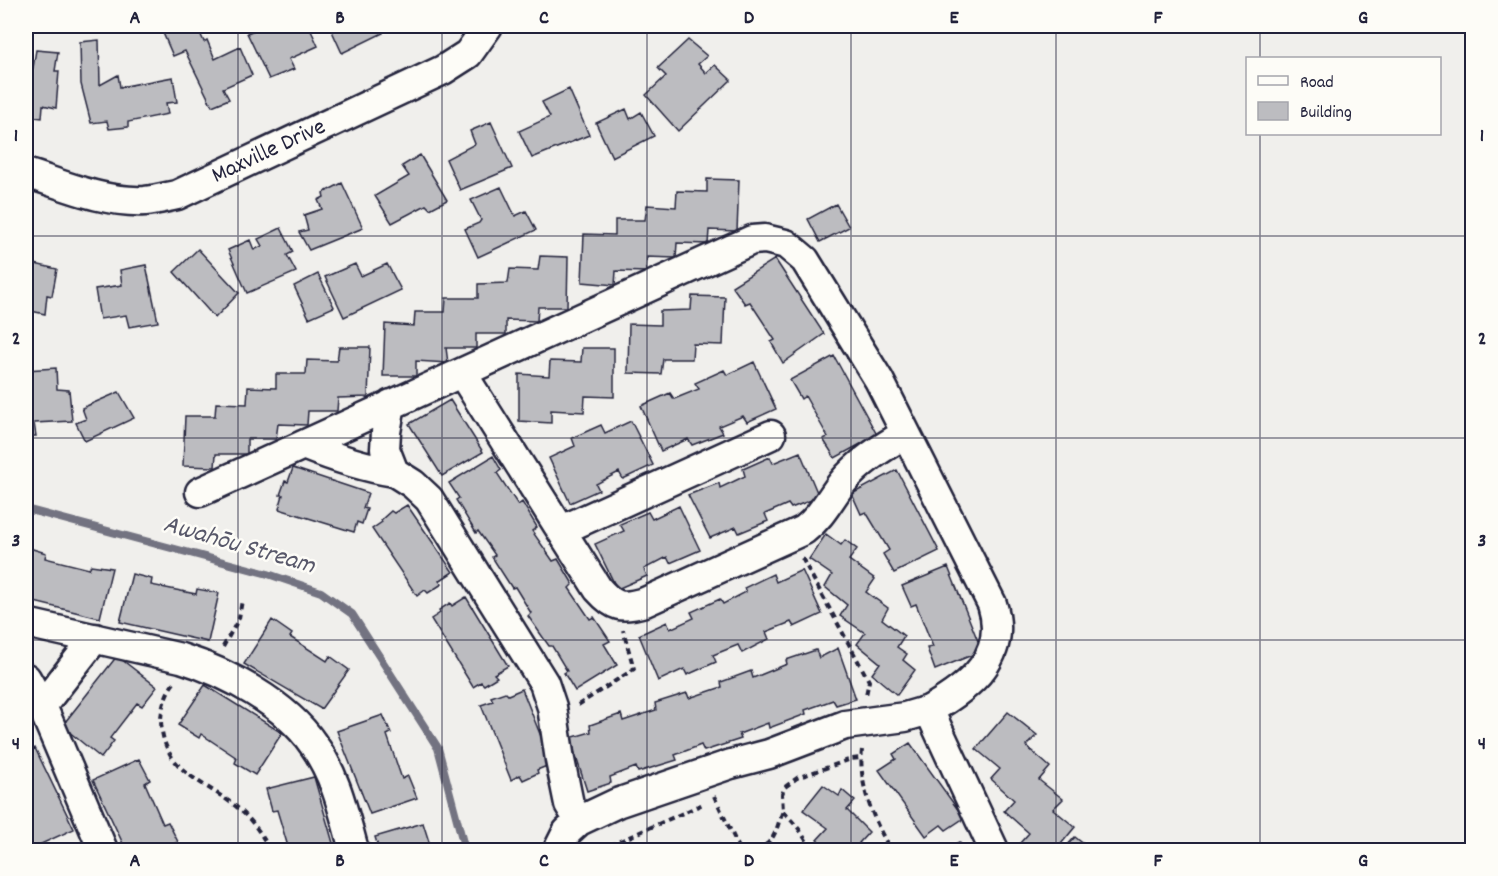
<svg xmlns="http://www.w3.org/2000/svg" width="1498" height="876" viewBox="0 0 1498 876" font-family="Dekko,sans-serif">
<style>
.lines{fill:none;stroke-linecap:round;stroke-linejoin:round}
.stream{stroke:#737381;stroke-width:8}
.building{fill:#bcbcc0;stroke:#22223b;stroke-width:1.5}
.minor-casing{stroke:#22223b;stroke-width:33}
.path{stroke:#22223b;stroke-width:4;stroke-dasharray:6 4.5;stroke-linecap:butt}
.minor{stroke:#fdfcf7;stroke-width:28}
.grid{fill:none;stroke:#22223b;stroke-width:1.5;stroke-opacity:0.55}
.labels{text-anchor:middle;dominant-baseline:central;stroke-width:5;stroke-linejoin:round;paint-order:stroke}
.street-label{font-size:24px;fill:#22223b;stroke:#fdfcf7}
.water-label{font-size:26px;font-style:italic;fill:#58586a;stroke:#fdfcf7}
.neatline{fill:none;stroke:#22223b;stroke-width:2}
.grid-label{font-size:20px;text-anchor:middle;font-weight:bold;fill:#22223b}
</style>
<rect width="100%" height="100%" fill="#f0efec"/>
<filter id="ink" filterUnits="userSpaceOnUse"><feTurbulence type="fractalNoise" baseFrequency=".0167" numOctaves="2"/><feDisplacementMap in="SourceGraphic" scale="12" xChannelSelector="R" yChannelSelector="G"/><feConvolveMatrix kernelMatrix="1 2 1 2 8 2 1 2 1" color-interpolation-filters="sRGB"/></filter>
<g filter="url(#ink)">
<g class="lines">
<path class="stream" d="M26,509L268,574L321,592L352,614L438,748L465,850"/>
</g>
<path class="building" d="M160,26H182L183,30L197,26L204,42L207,40L215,59L240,47L252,75L223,88L229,99L212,106L185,51L173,56Z
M265,26H309L318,46L289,59L294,69L269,79L247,33Z
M339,26H379L383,33L342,53L331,29Z
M99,40L100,85L118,75L120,87L173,77L177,102L166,103L168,114L128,122V127L109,129L107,121L91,123L81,84L80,42Z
M688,40L707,56L698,64L706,73L715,65L731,80L678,131L646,95L666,76L658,68Z
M36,50L58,52L55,71H59L56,108L43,105L42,118L26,116V67L33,68Z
M569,89L589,135L532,158L519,131L550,117L542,102Z
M626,109L630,119L641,112L654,136L612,157L596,123Z
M491,122L512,168L460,190L446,159L475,144L470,131Z
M420,155L447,200L430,209L426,205L392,223L375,196L409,176L402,166Z
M707,179L739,180L737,231L709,230L708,244L677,243L676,258L647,257L646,272L616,271L615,285L582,282L584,234L615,235V220H645L647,205L676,207L677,191L707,192Z
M342,183L363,228L309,250L299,232L308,230L304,215L322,209L318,200L324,197L323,193Z
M501,187L515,216L526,211L536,230L478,257L465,229L479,223L481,220L471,200Z
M836,204L849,227L820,242L808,219Z
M281,228L293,252L287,255L296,272L247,293L228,250L250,240L254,250L262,246L258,239Z
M198,249L239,293L215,318L174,272Z
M540,256L568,257L567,307H538L537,321L506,320V334H476V348H446L448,363L416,361V376H383L385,324L414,326L415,312H445L446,298H478V284L508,283L510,269L538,270Z
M775,259L824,334L783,363L771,342L775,340L750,302L745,304L732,286Z
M26,262L57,269L52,296L47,295L45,314L26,310Z
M355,264L361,276L387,264L401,290L344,317L325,277Z
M146,265L158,322L129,327L126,315L100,319L95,289L122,285L120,270Z
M318,274L334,307L309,318L294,286Z
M692,296L725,297L723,345L693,344L692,359H663L661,374L628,373L629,324L660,325V311L691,310Z
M339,347H370L368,397L338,398L337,411H308L307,425L278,424L276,439H247V454H216L215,467L183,466L185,416H215L216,403L247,404L248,387L276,388V374H306L307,360L337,361Z
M582,348H614V397L585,396L584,412L551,410V423L519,421V374L549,376L550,361L581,362Z
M834,356L877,435L835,458L823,439L828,437L805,396L801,399L790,380Z
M754,362L776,409L747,422L743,416L719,426L723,433L692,445L688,439L661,451L641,406L670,393L674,399L699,389L695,383L724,370L727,375Z
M56,368L57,389L69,390L72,421L34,423L36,436H26V370Z
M119,392L134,418L85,441L76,423L86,419L82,408Z
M450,400L483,452L442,476L409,424Z
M631,421L653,465L623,479L619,472L596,484L599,490L570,503L549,458L575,446L572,438L601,425L605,433Z
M800,452L819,497L791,508L788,504L765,514L768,521L739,533L736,527L710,538L688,495L719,483L720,488L745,476L743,469L770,457L773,463Z
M493,456L501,470L497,473L518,505L522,502L537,527L532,531L553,561L558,559L573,584L569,588L590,619L594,617L610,641L604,644L617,665L575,691L564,673L567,671L552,646H549L528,616L531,613L515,587L512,588L492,557L495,555L478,531L476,533L456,500L459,498L449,483Z
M293,468L368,493L363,508L367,509L362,524L357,522L354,532L279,509L283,495H280L285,481L288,482Z
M897,470L939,551L894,573L883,554L889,550L866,512L861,514L852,494Z
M407,505L453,572L439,581L442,584L428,593L425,590L417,596L372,529L382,522L381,520L391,511L394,513Z
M679,506L700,550L670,563L667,557L644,569L647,576L617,589L595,544L624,531L620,524L648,512L652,519Z
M826,534L841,545L845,540L857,549L849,560L875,579L866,592L888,608L882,619L904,636L897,647L907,654L903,660L915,670L897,695L872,674L880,663L857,644L865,633L840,616L847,605L825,587L832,575L809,559Z
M26,547L46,553L45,558L89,569L91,565L112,568L100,618L26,600Z
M948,567L982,651L935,670L927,648L933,647L916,604L911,606L902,586Z
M802,570L822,614L794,627L791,622L766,632L769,639L742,653L738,645L713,655L716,662L687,675L684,669L658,681L639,635L667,622L670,629L694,618L691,612L720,599L723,604L746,592L744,588L773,574L776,582Z
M132,574L152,579L151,585L196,594L197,589L219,593L208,642L120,622Z
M466,597L508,666L494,674L497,677L484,685L481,682L473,687L431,619L440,613L439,610L450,603L452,606Z
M272,620L292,634L290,637L327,661L330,656L349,670L321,709L244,664Z
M838,648L856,699L836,705L833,700L805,710L806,714L769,728L768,723L739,734L741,739L704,751L701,745L675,755L677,760L638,772L636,767L610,777L611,783L587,791L570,738L591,732L590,725L621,714L623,721L656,710L655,703L687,693L689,698L722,687L721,682L751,671L753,678L787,664L786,660L816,650L819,658Z
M117,656L157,687L142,706L137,703L110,738L114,741L101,758L62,726Z
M205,685L282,733L255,775L235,763L237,758L201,734L199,738L178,725Z
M522,689L552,764L537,770L538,773L523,780L520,775L511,780L481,705L493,701L491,697L505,692L508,695Z
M1008,712L1037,735L1026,746L1050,767L1039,780L1063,799L1053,809L1075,827L1056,850H1028L1020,843L1029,833L1004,811L1014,800L991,779L1000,769L976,749Z
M383,715L391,733L387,735L402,779L408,776L417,798L370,814L337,731Z
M910,743L964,818L946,830L941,825L926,836L879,770L896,759L893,754Z
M35,748L74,829L28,850L26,846V753Z
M139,759L150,780L145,783L163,824L168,822L178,842L160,850H126L93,780Z
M314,777L335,850H289L277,810L272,811L266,789Z
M823,785L839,796L842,790L855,801L847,810L869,832L859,843L868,850H831L817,840L828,828L803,810Z
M423,823L430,845L425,847L426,850H379L375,837Z
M1075,837L1091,850H1063Z
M959,842L965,850H944Z
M251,845L253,850H229Z"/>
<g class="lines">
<defs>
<path id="minor" d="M26,173C64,185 104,203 145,201C155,200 167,197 177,195L443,70L468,54L488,26
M462,373L598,589C614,607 621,609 645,602L804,530C821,517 829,500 842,483C859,462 883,447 905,434
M391,404L386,432L385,449L394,472L413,484L429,499L544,683L552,707L560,760L569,804L579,821
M303,445C333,457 362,467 394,472
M200,492L752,240L765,239L786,244L805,260L879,380L992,604C1009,656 970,687 929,710L994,850
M562,530L771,435
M26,623L181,658C226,672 286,704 313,744C336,775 344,814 354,850
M26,678L42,706L103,850
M42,706L95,638
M558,850L567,832L579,821L617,803L731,764L769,754L845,725L905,717L929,710"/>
</defs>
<use href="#minor" class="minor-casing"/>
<path class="path" d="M802,558L869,681L866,695
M223,647L239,618L242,600
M174,683C166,692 161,709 161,721C163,774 207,781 240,810C253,821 262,835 270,850
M578,705L634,669L623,630
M862,750C858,784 874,822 891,850
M714,796L740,850
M769,845L797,850
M600,850L703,804
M756,850C777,841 775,830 783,811
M812,850L799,829L783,811L782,794L785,787L797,778L851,759L861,758"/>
<use href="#minor" class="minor"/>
</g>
</g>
<path class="grid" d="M238,26V850M442,26V850M647,26V850M851,26V850M1056,26V850M1260,26V58M1260,134V850M26,236H1472M26,438H1472M26,640H1472"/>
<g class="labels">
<g class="street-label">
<text transform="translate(269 152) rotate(-25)">Maxville Drive</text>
</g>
<g class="water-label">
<text transform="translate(239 546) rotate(16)">Awahōu Stream</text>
</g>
</g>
<rect width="1498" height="876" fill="none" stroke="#fdfcf7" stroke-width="66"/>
<rect x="1246" y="57" width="195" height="78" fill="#fdfcf7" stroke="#a5a5ac" stroke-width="1.5"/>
<rect x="1258" y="76" width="30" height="9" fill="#fdfcf7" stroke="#a5a5ac" stroke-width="1.5"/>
<text x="1300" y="87" font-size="18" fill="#22223b">Road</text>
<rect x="1258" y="102" width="30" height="18" fill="#bcbcc0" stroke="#a5a5ac" stroke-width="1.5"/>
<text x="1300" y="117" font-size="18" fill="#22223b">Building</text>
<rect x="33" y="33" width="1432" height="810" class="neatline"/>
<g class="grid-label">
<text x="135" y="23">A</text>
<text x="340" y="23">B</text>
<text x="544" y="23">C</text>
<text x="749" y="23">D</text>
<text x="954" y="23">E</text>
<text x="1158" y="23">F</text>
<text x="1363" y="23">G</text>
<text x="16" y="141">1</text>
<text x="1482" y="141">1</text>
<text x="16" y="344">2</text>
<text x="1482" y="344">2</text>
<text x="16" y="546">3</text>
<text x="1482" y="546">3</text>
<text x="16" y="749">4</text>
<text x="1482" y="749">4</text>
<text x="135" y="866">A</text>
<text x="340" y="866">B</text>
<text x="544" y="866">C</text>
<text x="749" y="866">D</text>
<text x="954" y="866">E</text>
<text x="1158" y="866">F</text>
<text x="1363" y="866">G</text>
</g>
</svg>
